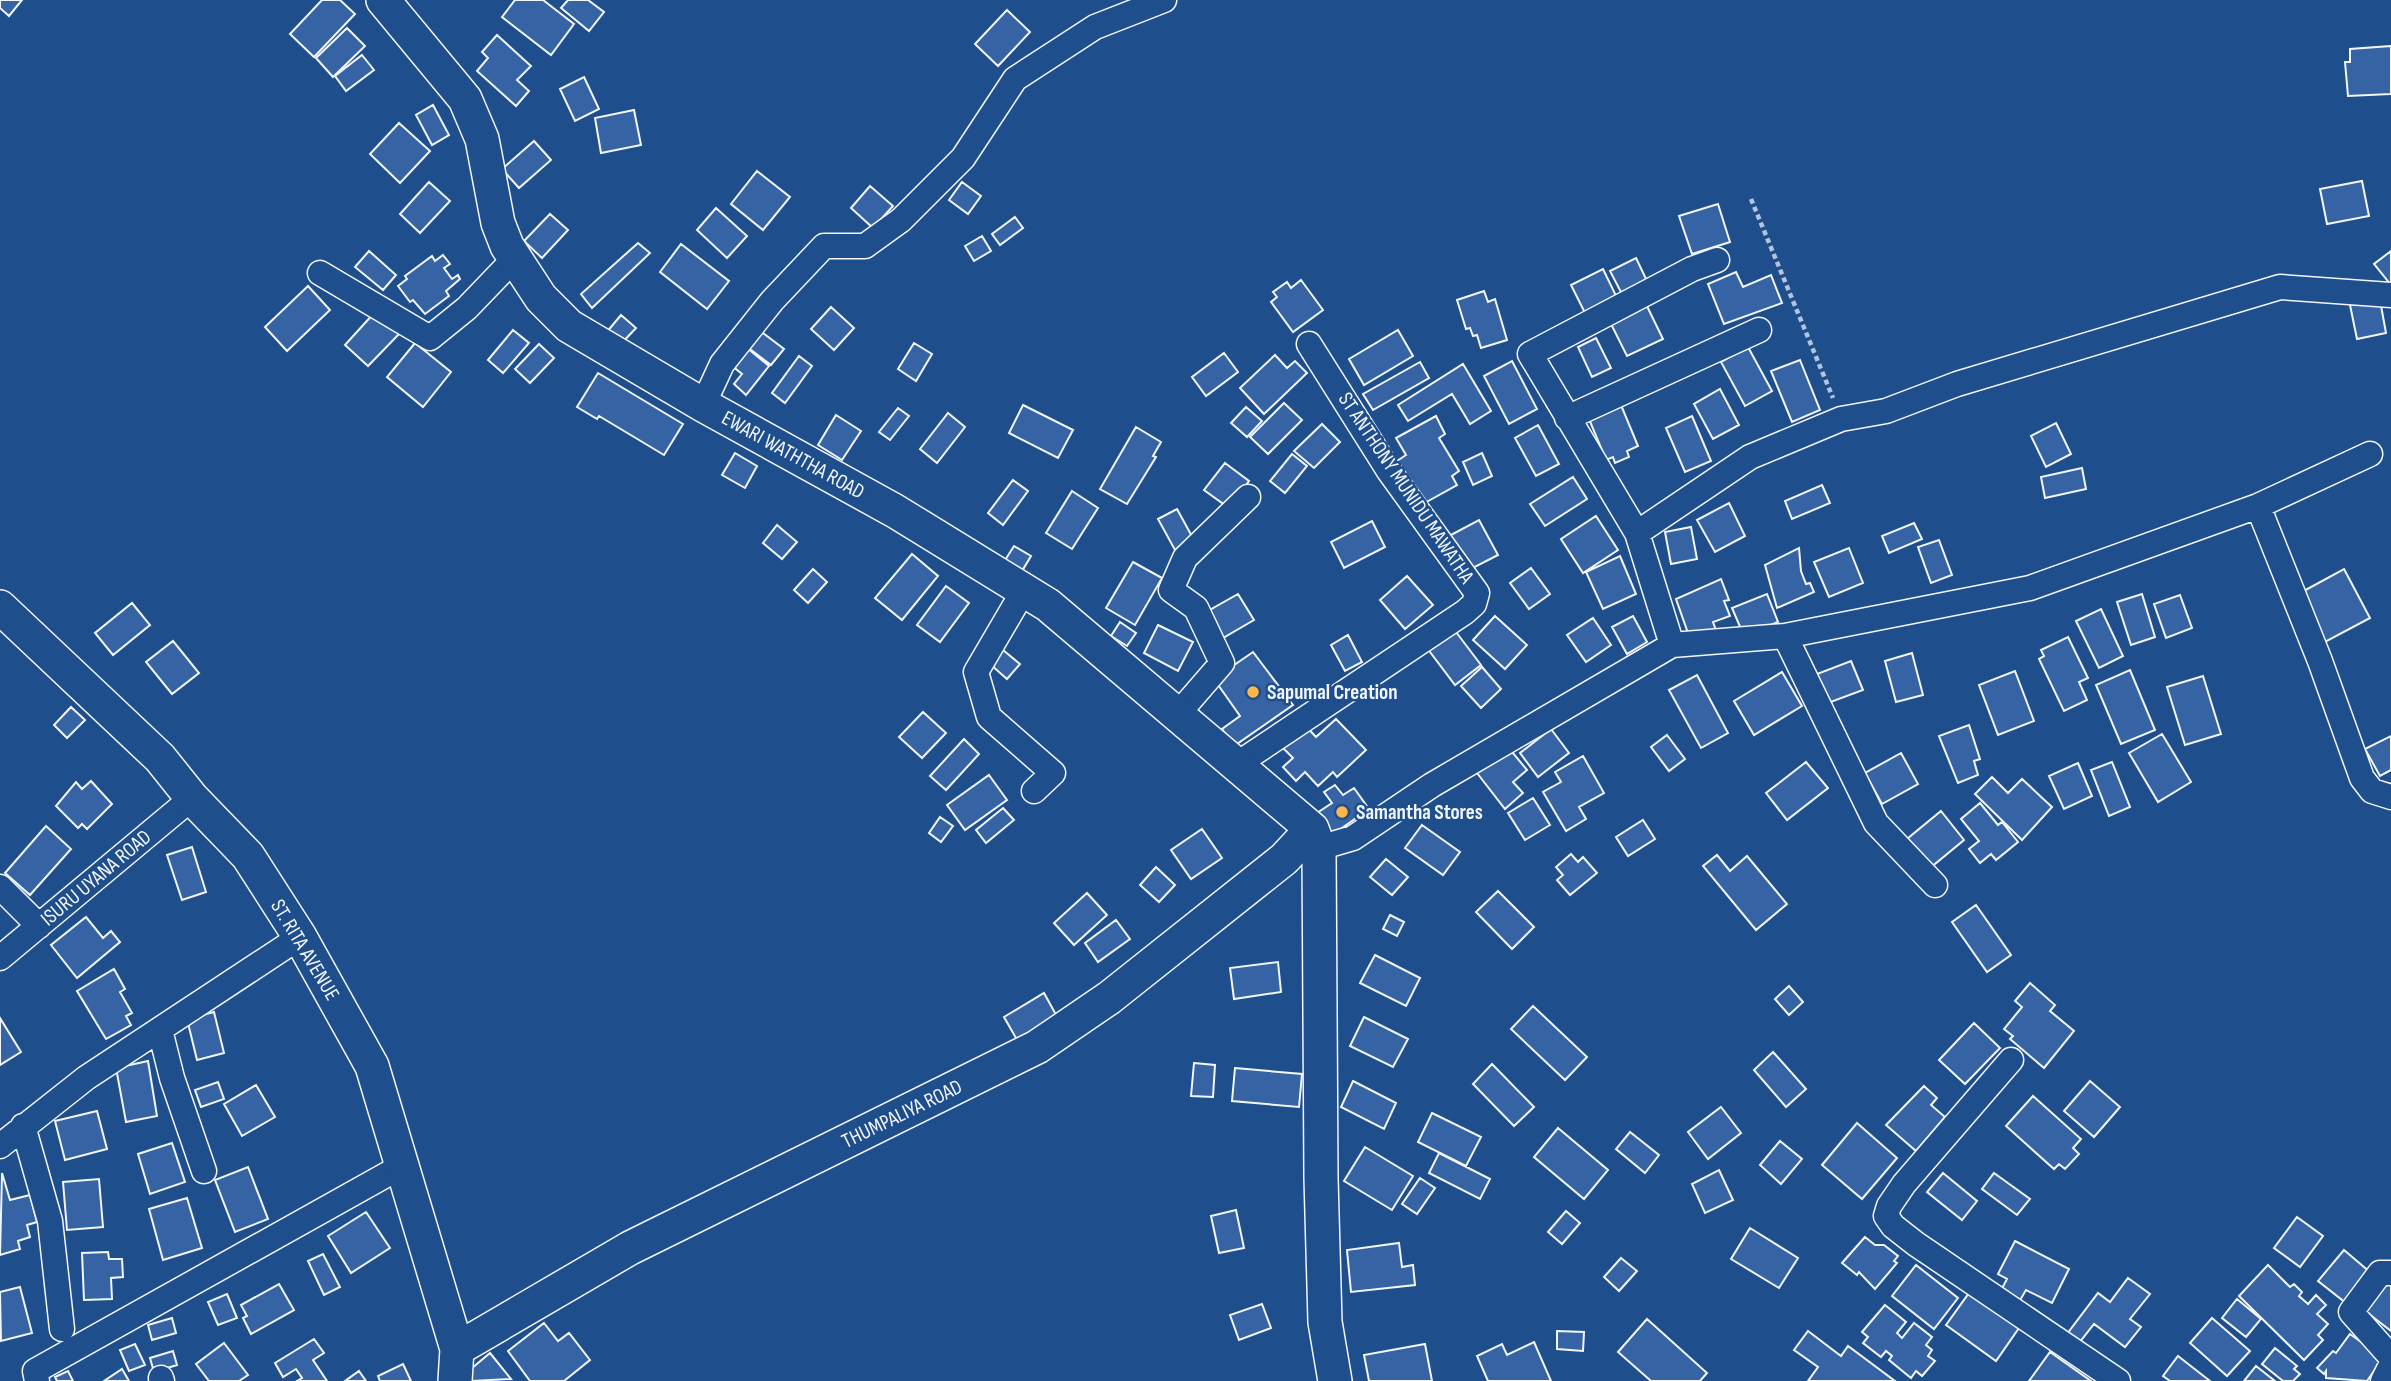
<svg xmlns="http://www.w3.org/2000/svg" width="2391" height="1381" viewBox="0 0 2391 1381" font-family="'Sofia Sans Condensed',sans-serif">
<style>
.building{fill:#3563a3;stroke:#f2f6ff;stroke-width:2}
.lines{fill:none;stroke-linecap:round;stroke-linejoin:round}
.street-casing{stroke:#f2f6ff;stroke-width:27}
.secondary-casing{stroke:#f2f6ff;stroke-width:36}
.path{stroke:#b3c4dc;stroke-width:4.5;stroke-dasharray:5 3.5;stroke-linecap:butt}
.street{stroke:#1f4e8c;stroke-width:24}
.secondary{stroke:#1f4e8c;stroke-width:33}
.poi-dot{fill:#ffb74d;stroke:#1f4e8c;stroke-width:2.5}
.labels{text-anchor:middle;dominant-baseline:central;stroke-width:5;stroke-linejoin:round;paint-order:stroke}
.street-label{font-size:21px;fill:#f2f6ff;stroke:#1f4e8c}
.poi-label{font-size:21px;font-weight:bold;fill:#f2f6ff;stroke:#1f4e8c;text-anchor:start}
</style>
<rect width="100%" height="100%" fill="#1f4e8c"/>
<path class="building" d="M0,0H22L9,16L0,8Z
M322,0H340L355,14L314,57L290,34Z
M515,0H543L574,24L551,55L502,17Z
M568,0H588L604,12L589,31L561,8Z
M1007,10L1030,32L998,66L975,44Z
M347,28L365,46L333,77L316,58Z
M497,35L531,66L517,80L529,91L516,106L477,71L488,58L482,52Z
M2391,46V94L2348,96L2345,62H2350V49Z
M362,55L374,70L346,91L335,76Z
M584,77L599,109L575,121L560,89Z
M433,105L449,135L432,145L416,115Z
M634,110L641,145L601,153L595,118Z
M399,123L430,151L400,183L370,154Z
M534,141L551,160L519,188L502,169Z
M757,171L790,197L763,230L731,204Z
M2362,181L2369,216L2327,224L2320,189Z
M429,182L450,201L420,233L400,214Z
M962,182L981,196L968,214L949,200Z
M870,186L893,206L873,228L851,208Z
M1718,204L1730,242L1692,254L1679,216Z
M716,208L747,236L727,258L697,230Z
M550,214L568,230L542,258L524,241Z
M1015,217L1023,228L1000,245L992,234Z
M982,236L991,251L974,261L965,246Z
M638,243L650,253L592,308L581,294Z
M681,244L729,281L707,309L660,272Z
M369,251L396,275L383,290L355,267Z
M2391,251V285L2374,264Z
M443,255L450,264L444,268L452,279L458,275L460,279L446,291L449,296L425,314L413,300L410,302L398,286L407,279L405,276L432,256L435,261Z
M1636,258L1648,283L1623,296L1610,271Z
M1603,269L1618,300L1586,315L1571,285Z
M1736,272L1743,287L1771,275L1782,303L1724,324L1708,284Z
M1301,280L1323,310L1293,332L1271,302L1277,297L1273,292L1287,282L1291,288Z
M308,286L330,310L287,351L265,327Z
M1484,291L1488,302L1495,299L1507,340L1481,348L1477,335L1473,336L1470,328L1466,329L1457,300Z
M1643,298L1663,339L1627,356L1607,316Z
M2380,300L2386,333L2357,339L2350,305Z
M831,307L854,328L834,350L811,329Z
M375,312L399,334L368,366L345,345Z
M621,315L636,328L620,345L606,333Z
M513,330L529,343L503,373L488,360Z
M759,330L784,349L771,365L746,346Z
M1398,330L1413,356L1364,385L1349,359Z
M1596,338L1611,368L1592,377L1578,347Z
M415,343L451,372L423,407L387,377Z
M914,343L932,354L916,381L898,369Z
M539,344L554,358L530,383L515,369Z
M746,347L769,366L746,395L734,384L742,374L731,365Z
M1748,347L1772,391L1745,406L1721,362Z
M1224,353L1238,372L1206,396L1192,377Z
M1275,355L1287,368L1295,361L1307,373L1264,414L1240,388Z
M799,356L812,366L785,403L772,393Z
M1800,360L1820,410L1792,422L1771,371Z
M1512,361L1537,409L1509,424L1484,376Z
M1420,362L1429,378L1373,410L1363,394Z
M1463,364L1491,411L1470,424L1452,394L1408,421L1398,405Z
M598,373L683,424L664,455L599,416L597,419L577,407Z
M1720,389L1739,425L1713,439L1694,404Z
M1284,403L1302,420L1268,454L1250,437Z
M1023,405L1073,430L1058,458L1009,433Z
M1621,405L1638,446L1627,451L1629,457L1615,463L1613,457L1606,460L1589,419Z
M1246,407L1262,421L1247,437L1231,423Z
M898,408L909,416L890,440L879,432Z
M948,413L965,427L937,463L920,449Z
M836,415L861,431L842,460L818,445Z
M1436,416L1445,434L1439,438L1459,471L1452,476L1457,485L1421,505L1397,461L1406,455L1396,438Z
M1692,416L1711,461L1685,472L1666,428Z
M2056,423L2071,454L2046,467L2031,436Z
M1322,424L1340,442L1314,468L1294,451Z
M1538,425L1559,464L1536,476L1515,438Z
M1136,427L1161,442L1153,456L1156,457L1127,504L1100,489Z
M735,453L757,466L745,488L722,475Z
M1482,453L1492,476L1473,485L1463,462Z
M1292,454L1307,466L1285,493L1270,481Z
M1225,463L1249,481L1229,508L1204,490Z
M2082,468L2086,489L2045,498L2041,477Z
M1573,477L1587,499L1545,526L1530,504Z
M1013,480L1028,491L1003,525L988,513Z
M1822,485L1830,503L1792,519L1785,501Z
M1072,491L1098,508L1072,549L1046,533Z
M1729,503L1745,536L1715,552L1697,520Z
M1177,509L1194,540L1175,550L1158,519Z
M1596,516L1618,550L1583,573L1561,539Z
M1479,520L1498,555L1467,571L1449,536Z
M1372,521L1385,547L1344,568L1331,542Z
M1914,523L1922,539L1889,553L1882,536Z
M777,525L797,542L782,559L763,543Z
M1691,527L1697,559L1671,564L1665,532Z
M1939,540L1952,575L1931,583L1918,547Z
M1014,546L1031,556L1019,576L1002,565Z
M1799,548L1801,571L1806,584L1810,583L1814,592L1777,608L1765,565Z
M1849,548L1863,583L1829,597L1814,562Z
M912,554L938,576L902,620L875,598Z
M1620,556L1636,594L1603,609L1586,572Z
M1133,562L1162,578L1135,625L1106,608Z
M1531,568L1550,594L1529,609L1510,583Z
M813,569L827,582L808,603L794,590Z
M2344,569L2370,618L2325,642L2300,593Z
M1407,576L1433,605L1405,629L1380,600Z
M1721,579L1729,600L1724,601L1730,616L1713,622L1717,633H1688L1676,599Z
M946,586L969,603L940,642L917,625Z
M1238,594L1254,620L1216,642L1201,615Z
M1767,594L1778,622L1744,636L1732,608Z
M2142,594L2155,637L2131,645L2117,602Z
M2180,595L2192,628L2166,638L2154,604Z
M132,603L150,625L113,655L95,633Z
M2101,609L2123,656L2099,668L2076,621Z
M1495,616L1527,645L1505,669L1473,640Z
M1633,616L1647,642L1627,654L1612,627Z
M1593,618L1611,645L1586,662L1567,635Z
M1120,622L1136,633L1127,646L1111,636Z
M1158,625L1193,642L1178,671L1144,653Z
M1453,628L1481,665L1455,685L1427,648Z
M1348,635L1362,662L1345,671L1331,645Z
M2068,637L2088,678L2079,682L2087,700L2064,711L2039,659L2044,656L2041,650Z
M173,641L199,673L172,694L146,662Z
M1003,650L1020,664L1007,679L991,665Z
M1253,652L1293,705L1234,746L1222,729L1240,716L1214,679Z
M1912,653L1923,695L1896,702L1885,661Z
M1851,661L1863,690L1828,703L1817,674Z
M1482,667L1501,689L1481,708L1461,686Z
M2130,670L2155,730L2121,744L2096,685Z
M2015,671L2034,721L1998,735L1979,685Z
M1782,672L1802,706L1754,735L1734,701Z
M1697,675L1728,733L1701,748L1669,690Z
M2203,676L2221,734L2185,745L2167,687Z
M71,707L85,720L67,738L54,725Z
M923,712L946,733L922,758L899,737Z
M1336,719L1366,750L1337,777L1333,772L1318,786L1305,772L1296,781L1283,767L1293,758L1281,746L1304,724L1316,737Z
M1969,725L1980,759L1974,761L1978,775L1958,783L1939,736Z
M1551,729L1569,753L1538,777L1520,753Z
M2162,734L2191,782L2158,802L2129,753Z
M1667,735L1685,759L1669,771L1651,747Z
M2391,736V770L2380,776L2365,749Z
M964,739L979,754L946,790L930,776Z
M1508,747L1527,770L1513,782L1523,793L1505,809L1477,773Z
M1901,753L1918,784L1882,804L1865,773Z
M1583,756L1604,793L1579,807L1586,819L1566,831L1543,792L1561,782L1555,772Z
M1806,762L1828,788L1787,820L1766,793Z
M2112,762L2130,807L2109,816L2091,770Z
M2078,763L2092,796L2064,809L2049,776Z
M989,775L1007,800L965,830L947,805Z
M1992,777L2008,793L2022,779L2052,807L2022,840L1975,794Z
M91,781L112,804L87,829L82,824L78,828L56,806L76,782L82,789Z
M1335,785L1343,795L1354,788L1369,809L1329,837L1314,815L1332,803L1324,792Z
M1533,798L1550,825L1525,840L1508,813Z
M1980,803L1998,825L2002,822L2018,842L1996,860L1991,854L1980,863L1969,849L1979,841L1961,819Z
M1003,808L1014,820L986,843L976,830Z
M1941,811L1964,840L1930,868L1907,839Z
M940,817L953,826L941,842L929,833Z
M1643,820L1655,839L1628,856L1616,837Z
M1422,825L1460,852L1443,875L1405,848Z
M46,826L71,849L30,895L5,873Z
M1202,829L1222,858L1191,879L1171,850Z
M192,847L206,892L182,900L167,855Z
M1571,854L1578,862L1583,857L1597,873L1570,895L1557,880L1563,875L1556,867Z
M1717,855L1730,871L1747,856L1787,904L1756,930L1703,866Z
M1386,859L1408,877L1392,895L1370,877Z
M1156,867L1175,885L1159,902L1140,885Z
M1498,891L1534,927L1512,949L1476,912Z
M1087,893L1107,915L1074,945L1054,923Z
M1976,905L2011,955L1987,972L1952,922Z
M1390,915L1404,922L1397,936L1383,929Z
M86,917L103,938L111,931L120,942L77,978L51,945Z
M1116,920L1130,939L1098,962L1085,943Z
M1375,955L1420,978L1406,1006L1360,983Z
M1278,962L1281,992L1234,999L1230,968Z
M114,969L125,989L120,992L132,1013L126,1016L131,1025L106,1039L77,991Z
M2030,983L2055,1005L2050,1011L2074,1031L2044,1068L2010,1039L2013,1036L2004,1029L2022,1007L2015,1001Z
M1789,986L1803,1002L1789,1015L1775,999Z
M1044,993L1060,1022L1020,1045L1004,1017Z
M1533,1006L1587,1057L1565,1080L1511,1029Z
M214,1012L224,1053L197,1060L187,1019Z
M1364,1017L1408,1039L1393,1067L1350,1046Z
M0,1018L21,1052L0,1065Z
M1974,1023L2000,1048L1965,1084L1939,1060Z
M1773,1052L1806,1089L1786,1107L1754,1070Z
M148,1061L157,1116L126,1122L116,1068Z
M1194,1063L1215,1065L1213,1097L1191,1096Z
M1492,1064L1534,1107L1514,1126L1473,1084Z
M1235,1068L1302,1074L1299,1107L1232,1101Z
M1353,1081L1396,1103L1384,1129L1341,1107Z
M2090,1081L2120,1107L2094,1137L2064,1111Z
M218,1082L224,1099L201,1107L195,1090Z
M256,1085L275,1117L242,1136L224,1104Z
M1924,1086L1937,1098L1931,1105L1945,1117L1916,1151L1886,1125Z
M2033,1096L2081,1139L2073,1148L2079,1154L2065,1169L2059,1164L2054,1169L2006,1126Z
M1721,1107L1741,1133L1708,1159L1688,1132Z
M97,1111L107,1149L65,1160L55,1121Z
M1432,1113L1481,1137L1466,1166L1418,1142Z
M1857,1123L1897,1158L1862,1199L1822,1165Z
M1558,1128L1608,1170L1584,1199L1534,1157Z
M1630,1132L1659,1155L1645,1173L1616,1149Z
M1780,1141L1802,1159L1781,1184L1760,1165Z
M172,1143L185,1182L150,1194L138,1154Z
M1365,1147L1413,1176L1392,1210L1344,1181Z
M1439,1153L1490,1179L1480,1199L1429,1173Z
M248,1167L268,1219L235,1232L215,1180Z
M1719,1170L1733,1200L1705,1213L1692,1184Z
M2,1173L10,1200L30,1195L37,1222L27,1225L30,1237L18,1241L20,1249L0,1255Z
M1943,1173L1977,1201L1962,1220L1927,1192Z
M1994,1173L2030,1199L2017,1215L1982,1189Z
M1420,1178L1435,1188L1417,1214L1402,1204Z
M99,1179L103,1227L67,1230L63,1182Z
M187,1198L202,1248L163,1260L149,1209Z
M1236,1210L1244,1248L1219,1253L1211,1216Z
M1566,1211L1580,1223L1562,1244L1548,1232Z
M366,1212L390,1248L351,1273L328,1236Z
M2297,1217L2323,1236L2300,1267L2274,1248Z
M1750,1228L1798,1258L1779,1288L1731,1259Z
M1865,1237L1875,1245H1884L1898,1256L1894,1261L1897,1263L1875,1289L1859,1272L1857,1275L1842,1263Z
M2015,1241L2069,1269L2052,1303L2026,1290L2016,1307L1997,1298L2007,1279L1998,1274Z
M1399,1243L1402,1267L1413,1265L1415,1285L1351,1292L1347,1250Z
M2344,1250L2371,1273L2346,1303L2318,1281Z
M108,1252L109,1259H122L123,1277L111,1278L112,1299L84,1300L82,1253Z
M323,1254L340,1287L324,1295L308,1261Z
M1621,1258L1637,1271L1619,1291L1604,1277Z
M1916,1265L1958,1298L1934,1329L1892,1296Z
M2268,1265L2290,1287L2294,1284L2302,1292L2299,1296L2308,1304L2316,1295L2326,1305L2317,1314L2328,1324L2318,1335L2323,1340L2304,1360L2239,1296Z
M2383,1276L2391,1282V1331L2360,1307Z
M2128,1278L2150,1294L2130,1319L2141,1327L2125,1347L2094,1324L2079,1343L2067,1334L2098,1293L2110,1302Z
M279,1284L294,1310L251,1334L243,1318L247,1316L241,1305Z
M20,1287L32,1333L1,1341L0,1292Z
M1969,1293L2019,1328L1996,1361L1946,1325Z
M227,1294L237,1318L218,1325L208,1302Z
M2237,1299L2261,1319L2246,1337L2222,1318Z
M1262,1304L1271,1328L1239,1340L1230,1315Z
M1885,1305L1906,1322L1897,1333L1902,1338L1914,1323L1932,1337L1926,1345L1932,1350L1928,1356L1935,1361L1922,1376L1916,1371L1911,1378L1889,1360L1892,1356L1886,1351L1881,1357L1863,1343L1868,1337L1862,1332Z
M172,1318L176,1333L152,1340L148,1325Z
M2212,1318L2250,1351L2227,1376L2190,1343Z
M1647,1319L1707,1373L1700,1381H1651L1618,1352Z
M544,1323L558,1341L569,1333L590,1360L564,1381H530L508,1351Z
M1557,1331L1584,1332L1583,1351L1557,1349Z
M1808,1331L1841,1356L1848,1346L1895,1381H1808L1818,1367L1794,1350Z
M2350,1334L2383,1358L2367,1381L2326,1378V1371L2324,1374L2317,1368L2333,1351L2336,1353Z
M314,1339L324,1353L313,1360L327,1381H297L302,1378L296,1369L283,1377L275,1363Z
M1534,1342L1551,1381H1488L1477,1356L1502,1344L1507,1355Z
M224,1343L248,1375L239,1381H209L196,1364Z
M135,1344L145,1365L129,1371L120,1350Z
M1425,1344L1432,1381H1369L1364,1355Z
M2275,1348L2297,1366L2294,1369L2300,1374L2293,1381H2283L2262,1364Z
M173,1351L177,1365L154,1372L150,1358Z
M2050,1352L2091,1381H2029Z
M490,1353L511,1379L471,1381L465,1374Z
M2178,1356L2210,1381H2170L2163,1376Z
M403,1364L411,1381H380L378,1376Z
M2256,1366L2275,1381H2244Z
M122,1369L129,1381H104Z
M68,1371L73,1381H57L55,1377Z
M359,1371L366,1381H345Z"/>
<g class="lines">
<defs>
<path id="street" d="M320,273L430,338L467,308L515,258
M703,405L722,364L772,301L824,246H865L901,220L963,158L1015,79L1095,27L1164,0
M1567,418L1759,330
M2258,506L2320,661L2362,778L2372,791L2391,797
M1637,533L1530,354L1692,269L1717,260
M1024,590L976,672L989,717L1053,773L1034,791
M1785,636L1876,823L1935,885
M1672,645L1637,533L1750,457L1841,419L1886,411L1957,384L2280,287L2391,295
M1177,715L1222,663L1196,608L1171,590L1185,558L1248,497
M1236,765L1465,612L1474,604L1477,593L1389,471L1309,344
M1319,848L1353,838L1432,785L1672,645L1785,636L2030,588L2258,506L2370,454
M0,887L39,926
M0,958L192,798
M160,1030L172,1078L204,1171
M2011,1060L1904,1184L1889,1206L1886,1216L1893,1226L1916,1244L2118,1381
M23,1126L50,1221L62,1329
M0,1146L86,1078L300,937
M161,1378L162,1381
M37,1381L35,1371L402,1166
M2383,1381L2391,1365V1357L2351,1312L2380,1273H2391"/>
<path id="secondary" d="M383,0L465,99L482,139L498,223L507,246L541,298L569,326L703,405L895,511L1048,605L1312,829
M0,607L160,758L192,798L248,856L300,937L372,1066L457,1349L455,1381
M1312,829L1319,848L1321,1178L1325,1322L1335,1381
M457,1349L630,1248L1037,1047L1109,998L1284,859L1312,829"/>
</defs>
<use href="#street" class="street-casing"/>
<use href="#secondary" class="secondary-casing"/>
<path class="path" d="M1751,199L1833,398"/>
<use href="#street" class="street"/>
<use href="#secondary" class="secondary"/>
</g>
<g class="poi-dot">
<circle cx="1253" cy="692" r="7"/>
<circle cx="1342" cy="812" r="7"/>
</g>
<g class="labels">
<g class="street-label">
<text transform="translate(793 455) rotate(29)">EWARI WATHTHA ROAD</text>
<text transform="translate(1406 488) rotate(56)">ST ANTHONY MUNIDU MAWATHA</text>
<text transform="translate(96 878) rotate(-40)">ISURU UYANA ROAD</text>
<text transform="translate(305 950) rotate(59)">ST. RITA AVENUE</text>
<text transform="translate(902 1114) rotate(-26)">THUMPALIYA ROAD</text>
</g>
<g class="poi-label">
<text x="1267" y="692">Sapumal Creation</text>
<text x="1356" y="812">Samantha Stores</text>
</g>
</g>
</svg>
